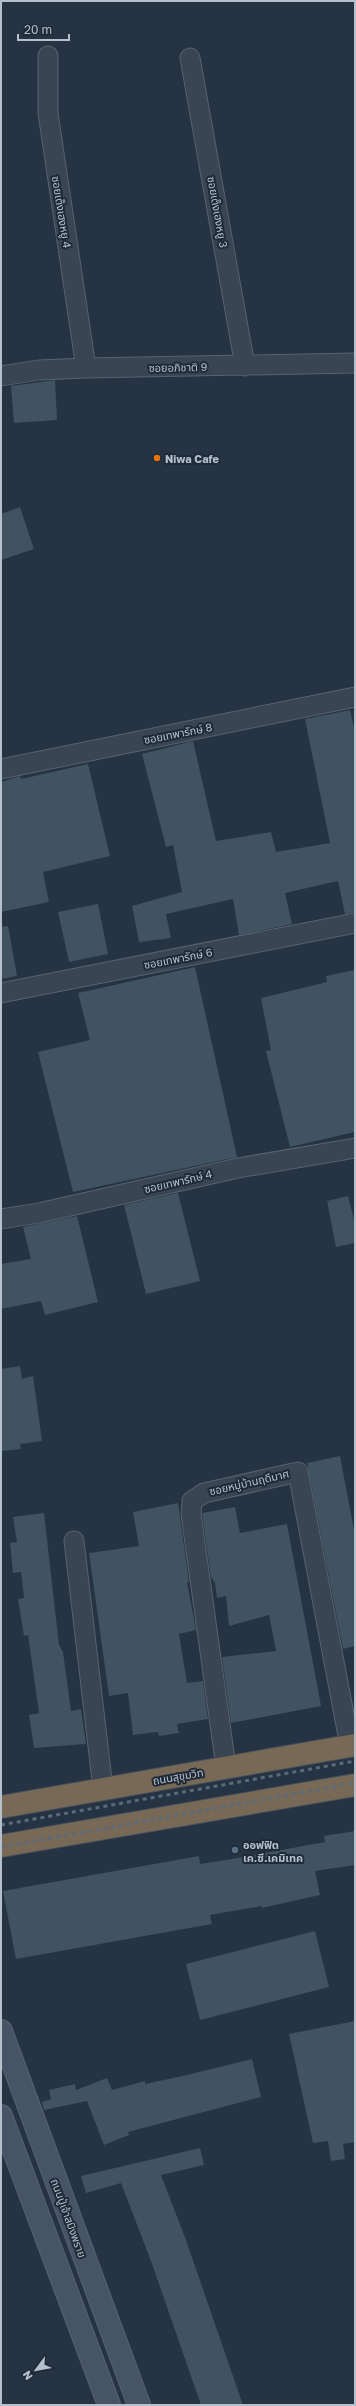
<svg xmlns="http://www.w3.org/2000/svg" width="356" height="2406" viewBox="0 0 356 2406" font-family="'Golos Text','Noto Sans Thai',sans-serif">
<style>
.building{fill:#415261}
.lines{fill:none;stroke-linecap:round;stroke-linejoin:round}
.street-casing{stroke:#57636f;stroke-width:21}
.secondary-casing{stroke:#57636f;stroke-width:24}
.highway-casing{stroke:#44505c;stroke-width:24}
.street{stroke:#394552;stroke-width:19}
.secondary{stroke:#475465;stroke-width:22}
.highway{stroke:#786956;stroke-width:22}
.rail{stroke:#5b6979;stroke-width:3;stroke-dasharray:4 4;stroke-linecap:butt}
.food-dot{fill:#e8710a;stroke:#1e2a37;stroke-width:1.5}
.service-dot{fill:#5c6f8a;stroke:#1e2a37;stroke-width:1.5}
.labels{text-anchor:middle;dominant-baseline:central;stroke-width:4;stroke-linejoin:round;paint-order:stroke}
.street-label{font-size:11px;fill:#b6c0cc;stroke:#1e2a37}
.poi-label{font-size:11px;font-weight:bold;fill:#b6c0cc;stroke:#1e2a37;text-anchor:start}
</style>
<rect width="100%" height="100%" fill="#253342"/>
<path class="building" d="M55,380L57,420L14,423L11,386Z
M20,507L34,549L1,560V514Z
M350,710L355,732V912L345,914L338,881L285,893L292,924L239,935L233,899L166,914L171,938L139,942L132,906L182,892L173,845L166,847L142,754L193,741L216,841L271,832L276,852L330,843L305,719Z
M88,764L110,856L43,872L49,902L1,912V782L20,776L21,779Z
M98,904L108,954L69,962L58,912Z
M8,926L17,976L1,979V927Z
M195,967L237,1157L73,1192L38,1052L90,1040L78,993Z
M355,970V1132L290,1147L266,1051L271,1050L261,998L327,982L326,976Z
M178,1193L200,1281L146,1294L124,1205Z
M348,1196L355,1224V1243L336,1247L327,1201Z
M77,1216L98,1302L45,1315L41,1301L1,1309V1264L31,1259L23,1227Z
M20,1366L22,1379L33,1376L42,1441L20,1444L21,1449L1,1451V1369Z
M340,1456L355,1535V1646L343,1649L307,1463Z
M178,1503L189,1582H187L196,1630L179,1634L187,1683L203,1681L208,1719L177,1724L179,1733L159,1736L158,1732L133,1735L128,1693L109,1696L89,1553L139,1546L133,1512Z
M235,1507L240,1533L287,1524L321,1706L231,1723L222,1657L276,1651L269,1615L229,1626L226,1596L217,1598L215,1583L211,1577L202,1513Z
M44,1513L59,1645L63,1652L71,1711L81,1709L86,1744L34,1748L29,1715L39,1713L28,1635L24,1636L18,1599L24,1598L21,1572L13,1573L10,1543L17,1542L13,1517Z
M355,1831V1865L315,1871L320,1895L262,1908V1906L210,1915L212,1924L16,1959L3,1891L199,1856L200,1864L232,1859L325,1842L324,1836Z
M315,1931L329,1987L200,2020L186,1964Z
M355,2021V2142L343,2144L345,2159L331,2161L328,2141L313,2143L289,2034Z
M252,2059L261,2097L128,2132L129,2135L104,2145L87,2101L44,2110L42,2102L51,2099L49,2090L75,2084L76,2090L107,2078L112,2090L145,2081V2084L187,2075Z
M200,2148L204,2165L161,2175L186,2240L243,2405H201L151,2261L121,2183L86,2193L81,2176Z"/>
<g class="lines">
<defs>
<path id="street" d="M48,56V113L86,368
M190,58L245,366
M1,376L39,370L86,368L355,363
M1,769L355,697
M1,993L355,923
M1,1219L39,1213L238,1168L355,1148
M74,1541L103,1789
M226,1767L191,1514L192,1501L204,1493L298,1472L350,1746"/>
<path id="secondary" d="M1,2031L139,2405
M1,2116L109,2405"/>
<path id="highway" d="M1,1807L355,1745
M1,1846L355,1785"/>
</defs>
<use href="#street" class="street-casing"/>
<use href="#secondary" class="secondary-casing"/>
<use href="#highway" class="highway-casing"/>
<use href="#street" class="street"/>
<use href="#secondary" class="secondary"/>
<use href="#highway" class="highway"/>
<path class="rail" d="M1,1825L355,1761
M1,1847L355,1783"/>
</g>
<circle class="food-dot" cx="157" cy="458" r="4"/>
<circle class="service-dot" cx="235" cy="1850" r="4"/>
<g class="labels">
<g class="street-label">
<text transform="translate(62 212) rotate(81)">ซอยเต็งเฮงหยู 4</text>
<text transform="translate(218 212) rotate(80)">ซอยเต็งเฮงหยู 3</text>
<text transform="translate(178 367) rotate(-1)">ซอยอภิชาติ 9</text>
<text transform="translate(178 733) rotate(-11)">ซอยเทพารักษ์ 8</text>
<text transform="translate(178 958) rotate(-11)">ซอยเทพารักษ์ 6</text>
<text transform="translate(178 1181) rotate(-13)">ซอยเทพารักษ์ 4</text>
<text transform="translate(249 1482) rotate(-13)">ซอยหมู่บ้านฤดีมาศ</text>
<text transform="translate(178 1776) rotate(-10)">ถนนสุขุมวิท</text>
<text transform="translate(69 2218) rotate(70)">ถนนปู่เจ้าสมิงพราย</text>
</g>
<g class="poi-label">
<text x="165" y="458">Niwa Cafe</text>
<text x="243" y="1844">ออฟฟิต<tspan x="243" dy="13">เค.ซี.เคมิเทค</tspan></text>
</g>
</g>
<rect width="356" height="2406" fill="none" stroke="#b6c0cc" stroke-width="4"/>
<g transform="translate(36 2370) rotate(238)" stroke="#1e2a37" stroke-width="3" paint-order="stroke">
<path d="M0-3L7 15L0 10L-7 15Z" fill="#b6c0cc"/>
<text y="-6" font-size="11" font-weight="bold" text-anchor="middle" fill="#b6c0cc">N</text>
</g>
<path d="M18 34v6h51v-6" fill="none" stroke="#b6c0cc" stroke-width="2"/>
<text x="24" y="34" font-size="12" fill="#b6c0cc" stroke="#1e2a37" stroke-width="3" paint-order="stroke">20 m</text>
</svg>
